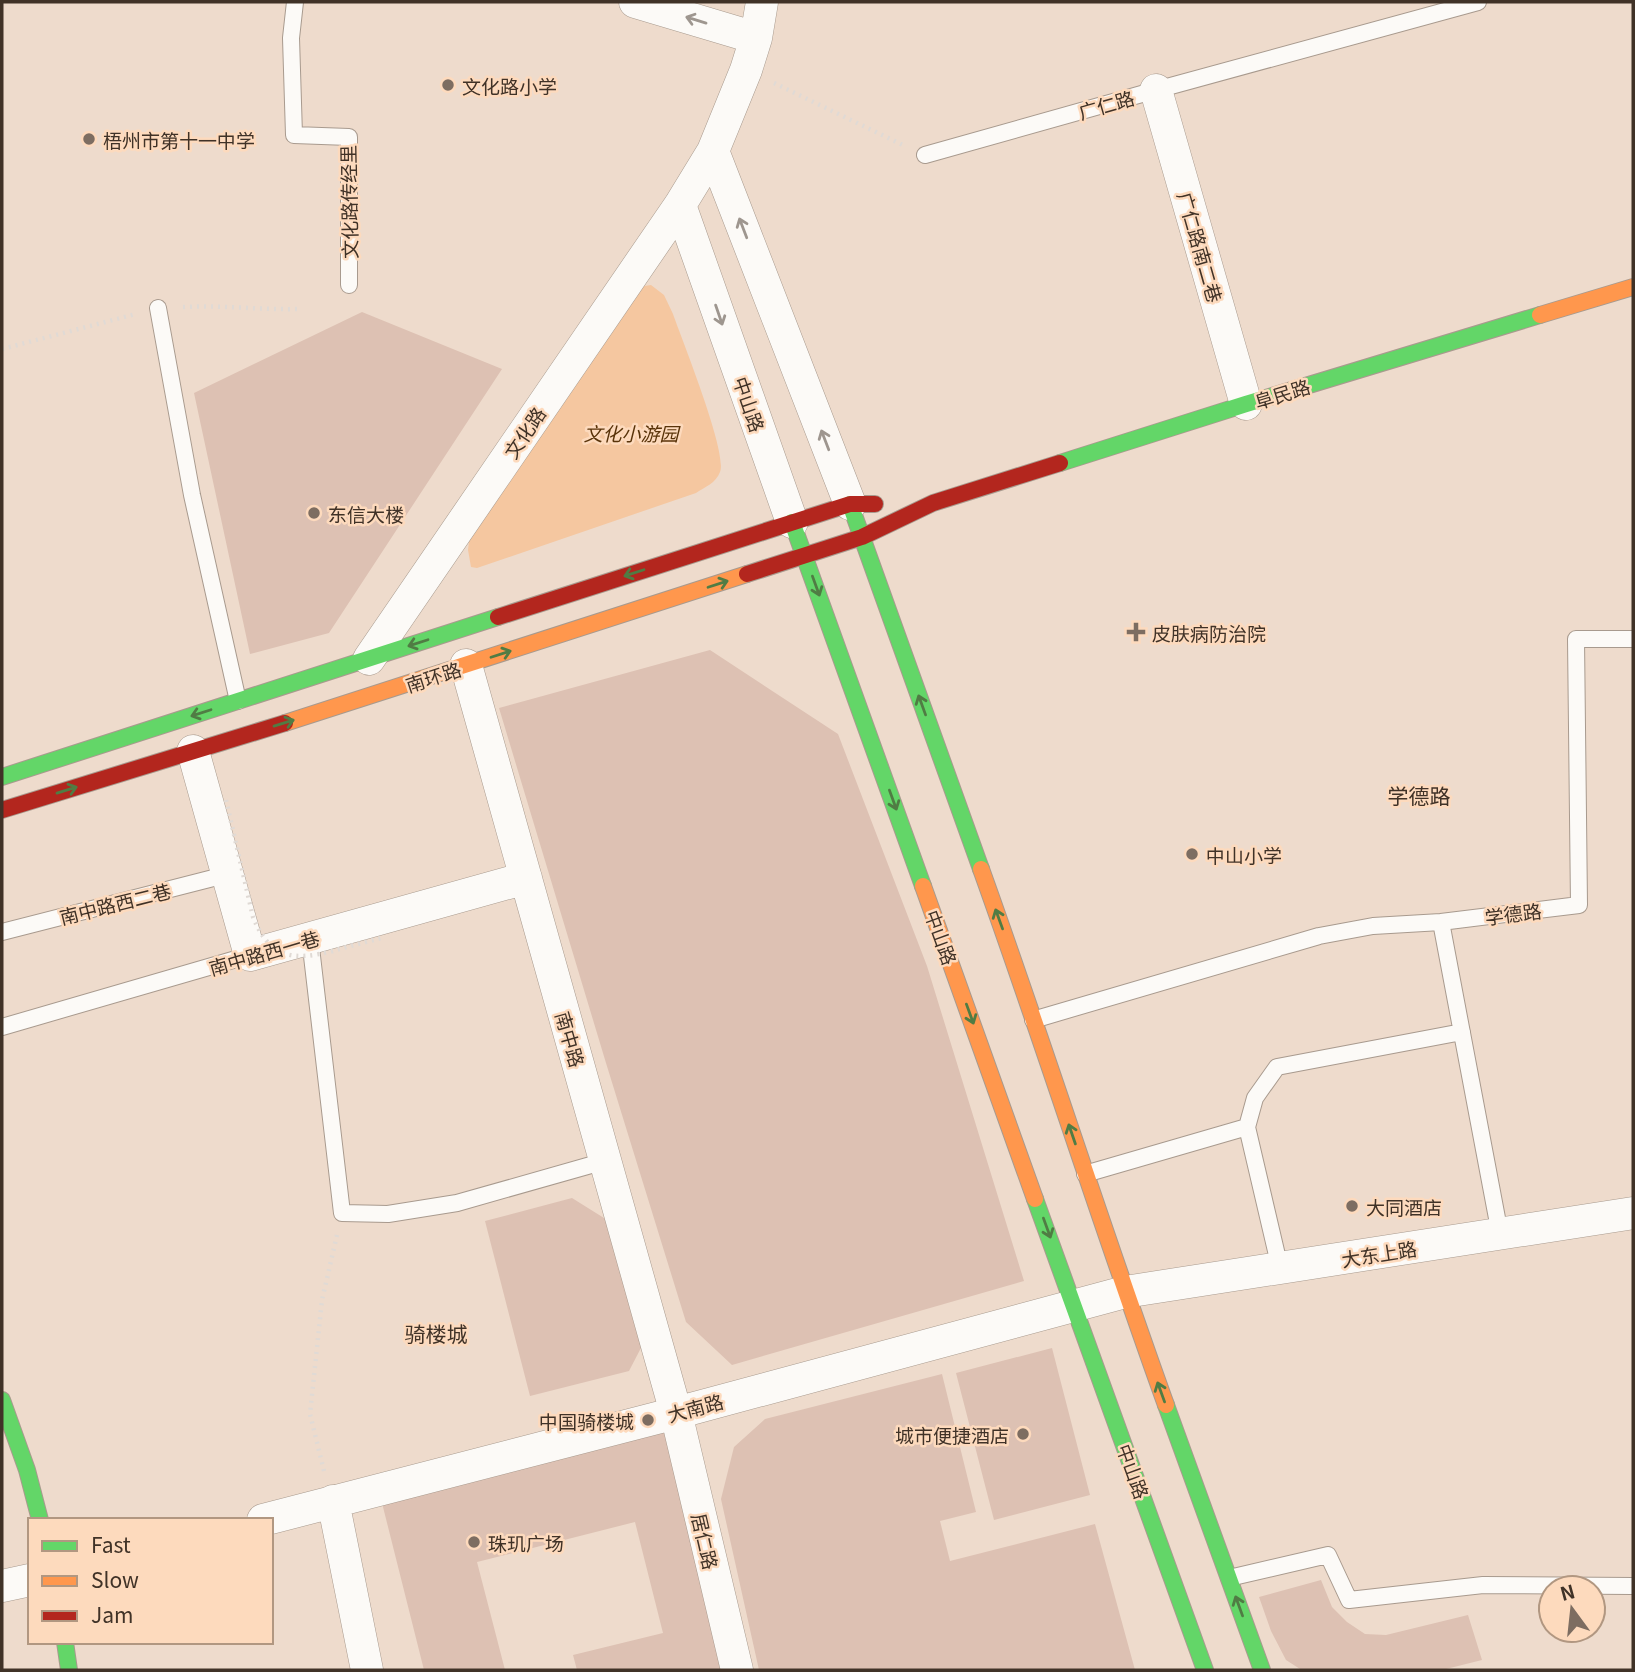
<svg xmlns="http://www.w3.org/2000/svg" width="1635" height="1672" viewBox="0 0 1635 1672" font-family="Georgia,'Noto Sans SC',serif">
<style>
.green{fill:#f5c7a0}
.building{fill:#ddc1b3}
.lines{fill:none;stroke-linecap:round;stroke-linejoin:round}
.lane-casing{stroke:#a89a8e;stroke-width:18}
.street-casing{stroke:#a89a8e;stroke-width:33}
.fast-casing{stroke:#a89a8e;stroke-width:18}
.slow-casing{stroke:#a89a8e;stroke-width:18}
.jam-casing{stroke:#a89a8e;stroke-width:18}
.path{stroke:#e0dad5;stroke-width:4.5;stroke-dasharray:2 5;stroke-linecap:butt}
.lane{stroke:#fcfaf7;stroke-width:16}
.street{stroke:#fcfaf7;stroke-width:32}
.fast{stroke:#63d668;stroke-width:16}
.slow{stroke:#ff974d;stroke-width:16}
.jam{stroke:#b3261e;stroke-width:16}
.path-bridge{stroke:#e0dad5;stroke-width:4.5;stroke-dasharray:2 5;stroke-linecap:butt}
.oneway{stroke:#9e968f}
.oneway2{stroke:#507c44}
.poi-dot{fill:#7d6d61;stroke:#fddabd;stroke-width:2.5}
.labels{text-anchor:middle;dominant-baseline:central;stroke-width:5;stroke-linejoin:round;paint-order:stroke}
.poi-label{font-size:19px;fill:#403227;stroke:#fddabd;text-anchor:start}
.street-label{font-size:19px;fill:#403227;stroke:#fddabd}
.park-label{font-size:19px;font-style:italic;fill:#593309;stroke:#fddabd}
.neighbourhood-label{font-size:21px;fill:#403227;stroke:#fddabd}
</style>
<rect width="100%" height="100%" fill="#eedbcc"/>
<path class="green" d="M651,285L664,295L673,314C682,340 728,453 720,472C716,483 705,487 696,493L477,568L471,567L468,550L470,534L638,287Z"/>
<path class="building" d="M362,312L502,369L329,633L250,654L194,393Z
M710,650L838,734L927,966L1024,1281L732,1365L686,1322L606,1063L499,708Z
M572,1198L612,1223L643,1344L629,1371L530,1396L485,1221Z
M1052,1348L1090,1495L994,1520L956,1373Z
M942,1374L976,1512L940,1521L950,1561L1095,1524L1135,1670H759L721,1499L734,1447L765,1419Z
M665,1426L727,1670H577L573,1655L663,1633L635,1522L477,1562L505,1670H424L381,1499Z
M1321,1580L1332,1607L1347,1622L1365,1634L1386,1635L1468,1615L1482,1660L1442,1670L1300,1669L1286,1660L1271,1631L1259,1597Z"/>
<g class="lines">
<defs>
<path id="lane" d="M295,2L291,38L294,135L349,137V285
M925,155L1156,90L1478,2
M158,308L192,495L238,701
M2,932L229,874
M310,939L342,1213L388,1214L457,1203L605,1161
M1033,1020L1319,936L1373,926L1441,922
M2,1027L250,955
M1247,1127L1255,1098L1277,1067L1462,1032
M1085,1174L1247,1127L1280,1268
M1500,1234L1441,922L1579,905L1576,639H1633
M1229,1578L1328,1555L1349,1600L1483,1585L1633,1586"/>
<path id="street" d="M635,2L756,38
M1156,90L1246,404
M713,151L850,504
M680,205L792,522
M369,659L680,205L713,151L746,70L756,38L762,2
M466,665L676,1413L737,1670
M193,751L250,955L526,878
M333,1501L367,1670
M263,1520L676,1413L1125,1292L1633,1213
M2,1586L30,1580"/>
<path id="fast" d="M1060,463L1246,404L1540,315
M850,504L981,869
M792,522L923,886
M2,777L498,617
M1035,1199L1205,1670
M2,1400L27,1470L40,1520
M1166,1405L1262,1670
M65,1642L69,1670"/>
<path id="slow" d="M1540,315L1633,287
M285,723L747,574
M981,869C1045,1047 1102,1228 1166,1405
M923,886L1035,1199"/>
<path id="jam" d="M747,574L862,537L933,503L1060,463
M498,617L850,504H875
M2,810L285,723"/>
</defs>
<use href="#lane" class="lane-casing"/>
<use href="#street" class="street-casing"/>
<use href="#fast" class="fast-casing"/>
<use href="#slow" class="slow-casing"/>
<use href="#jam" class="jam-casing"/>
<path class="path" d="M774,83L905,146
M183,307C222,305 261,310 300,309
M2,349L136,314
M324,1471L310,1414L322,1300L337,1235"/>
<use href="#lane" class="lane"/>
<use href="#street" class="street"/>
<use href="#fast" class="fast"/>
<use href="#slow" class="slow"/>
<use href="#jam" class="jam"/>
<path class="path-bridge" d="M226,800L253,917C270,959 293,961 333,951C349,946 366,942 382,938"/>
</g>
<defs><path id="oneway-shaft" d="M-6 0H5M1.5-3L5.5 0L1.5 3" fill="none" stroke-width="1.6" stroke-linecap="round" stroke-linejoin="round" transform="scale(1.75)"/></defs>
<g class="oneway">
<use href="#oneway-shaft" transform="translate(696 20) rotate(-163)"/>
<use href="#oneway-shaft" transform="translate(743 228) rotate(-111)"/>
<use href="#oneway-shaft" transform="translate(719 315) rotate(71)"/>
<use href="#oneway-shaft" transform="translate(825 440) rotate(-111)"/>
</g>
<g class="oneway2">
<use href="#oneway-shaft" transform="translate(634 573) rotate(162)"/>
<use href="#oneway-shaft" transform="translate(718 584) rotate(-18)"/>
<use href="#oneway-shaft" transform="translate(816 586) rotate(70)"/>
<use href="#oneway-shaft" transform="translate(418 643) rotate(162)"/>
<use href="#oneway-shaft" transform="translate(501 654) rotate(-18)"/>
<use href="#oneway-shaft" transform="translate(922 705) rotate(-110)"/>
<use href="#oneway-shaft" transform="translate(201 713) rotate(162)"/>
<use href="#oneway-shaft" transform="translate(284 723) rotate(-17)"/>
<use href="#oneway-shaft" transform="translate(67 790) rotate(-17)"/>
<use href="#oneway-shaft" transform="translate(893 800) rotate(70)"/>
<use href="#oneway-shaft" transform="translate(999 919) rotate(-110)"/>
<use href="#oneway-shaft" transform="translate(970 1014) rotate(70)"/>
<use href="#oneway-shaft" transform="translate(1072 1134) rotate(-109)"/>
<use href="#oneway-shaft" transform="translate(1047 1228) rotate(70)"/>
<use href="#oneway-shaft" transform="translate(1161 1392) rotate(-110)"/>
<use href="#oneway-shaft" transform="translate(1239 1606) rotate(-110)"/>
</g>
<g class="poi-dot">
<circle cx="448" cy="85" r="7"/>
<circle cx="89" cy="139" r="7"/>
<circle cx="314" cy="513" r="7"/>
<path d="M1132.5 621.5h7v7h7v7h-7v7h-7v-7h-7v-7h7z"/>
<circle cx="1192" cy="854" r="7"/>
<circle cx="1352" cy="1206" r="7"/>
<circle cx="648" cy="1420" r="7"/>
<circle cx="1023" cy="1434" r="7"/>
<circle cx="474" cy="1542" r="7"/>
</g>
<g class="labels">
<g class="poi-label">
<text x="462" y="85">文化路小学</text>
<text x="103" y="139">梧州市第十一中学</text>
<text x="328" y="513">东信大楼</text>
<text x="1152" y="632">皮肤病防治院</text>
<text x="1206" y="854">中山小学</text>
<text x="1366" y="1206">大同酒店</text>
<text x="634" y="1420" text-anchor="end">中国骑楼城</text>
<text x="1009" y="1434" text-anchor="end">城市便捷酒店</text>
<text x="488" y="1542">珠玑广场</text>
</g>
<g class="street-label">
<text transform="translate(1106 104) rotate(-16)">广仁路</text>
<text transform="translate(348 202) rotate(-91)">文化路传经里</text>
<text transform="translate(1201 247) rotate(74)">广仁路南二巷</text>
<text transform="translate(1282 393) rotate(-17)">阜民路</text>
<text transform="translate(750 404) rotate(71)">中山路</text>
<text transform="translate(524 432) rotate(-56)">文化路</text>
<text transform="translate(433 676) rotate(-18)">南环路</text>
<text transform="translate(115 903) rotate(-14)">南中路西二巷</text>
<text transform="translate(1513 913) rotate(-7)">学德路</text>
<text transform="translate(942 937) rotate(70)">中山路</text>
<text transform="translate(264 952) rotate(-16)">南中路西一巷</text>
<text transform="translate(571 1039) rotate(74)">南中路</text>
<text transform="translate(1379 1253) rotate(-9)">大东上路</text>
<text transform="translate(695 1407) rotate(-15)">大南路</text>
<text transform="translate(1134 1471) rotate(70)">中山路</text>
<text transform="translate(706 1541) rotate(77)">居仁路</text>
</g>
<g class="park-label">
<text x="631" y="432">文化小游园</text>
</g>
<g class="neighbourhood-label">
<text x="1419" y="795">学德路</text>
<text x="436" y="1333">骑楼城</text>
</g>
</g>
<rect width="1635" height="1672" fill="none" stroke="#403227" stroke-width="7"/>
<rect x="28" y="1518" width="245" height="126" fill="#fddabd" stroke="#b19781" stroke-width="2"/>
<rect x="42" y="1541" width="35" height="10" fill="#63d668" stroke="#b19781" stroke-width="2"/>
<text x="91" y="1553" font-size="21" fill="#403227">Fast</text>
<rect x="42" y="1576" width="35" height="10" fill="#ff974d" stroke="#b19781" stroke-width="2"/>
<text x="91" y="1588" font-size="21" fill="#403227">Slow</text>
<rect x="42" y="1611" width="35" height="10" fill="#b3261e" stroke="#b19781" stroke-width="2"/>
<text x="91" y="1623" font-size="21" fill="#403227">Jam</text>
<g transform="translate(1572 1609) rotate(345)"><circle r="33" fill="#fddabd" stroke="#b19781" stroke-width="2"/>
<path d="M0-5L12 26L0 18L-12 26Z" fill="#7d6d61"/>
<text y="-10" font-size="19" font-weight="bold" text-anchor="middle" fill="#403227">N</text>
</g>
</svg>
